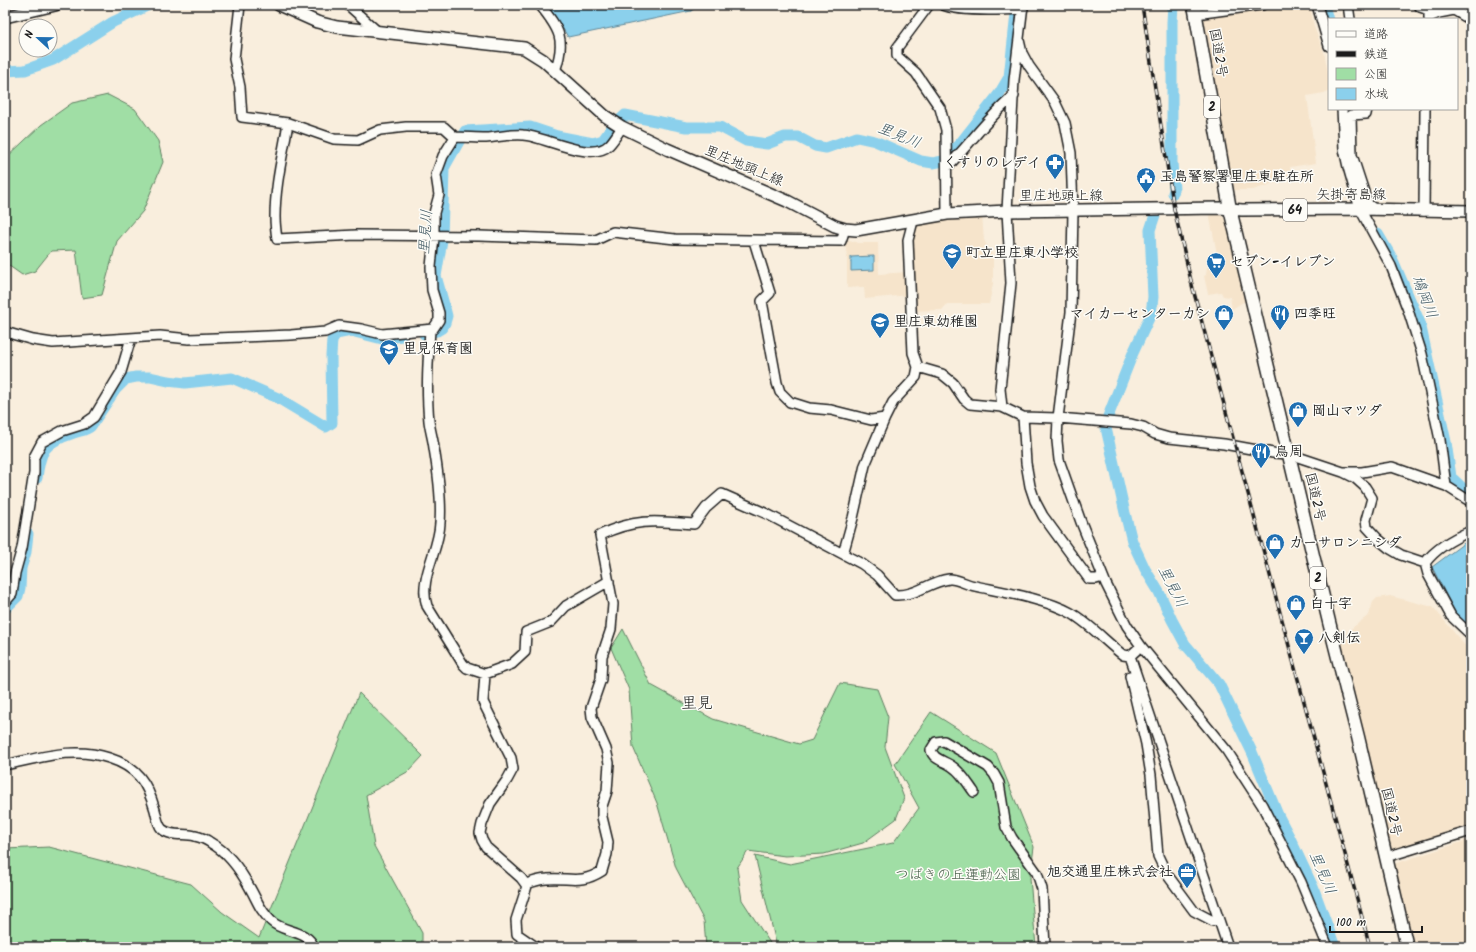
<svg xmlns="http://www.w3.org/2000/svg" width="1476" height="952" viewBox="0 0 1476 952" font-family="Kalam,'Klee One',sans-serif">
<style>
.built{fill:#f6e4cb}
.green{fill:#a0dea5;stroke:#5e7d60}
.water{fill:#8bd0ec;stroke:#5f8899}
.lines{fill:none;stroke-linecap:round;stroke-linejoin:round}
.river{stroke:#8bd0ec;stroke-width:11}
.minor-casing{stroke:#1c1c1c;stroke-width:12}
.major-casing{stroke:#1c1c1c;stroke-width:14}
.highway-casing{stroke:#1c1c1c;stroke-width:15}
.minor{stroke:#fdfcf7;stroke-width:9}
.major{stroke:#fdfcf7;stroke-width:11}
.highway{stroke:#fdfcf7;stroke-width:12}
.rail-casing{stroke:#1c1c1c;stroke-width:3.5}
.rail{stroke:#fdfcf7;stroke-width:2;stroke-dasharray:6;stroke-linecap:butt}
.labels{text-anchor:middle;dominant-baseline:central;stroke-width:3;stroke-linejoin:round;paint-order:stroke}
.shield{fill:#fdfcf7;stroke:#605f5e;stroke-width:1}
.shield-label{font-size:13px;font-weight:bold;fill:#1c1c1c}
.street-label{font-size:14px;fill:#1c1c1c;stroke:#fdfcf7}
.poi-label{font-size:14px;font-weight:bold;fill:#1c1c1c;stroke:#fdfcf7;text-anchor:start}
.park-label{font-size:14px;fill:#4a604c;stroke:#fdfcf7}
.water-label{font-size:15px;font-style:italic;fill:#435b65;stroke:#fdfcf7}
.quarter-label{font-size:16px;fill:#1c1c1c;stroke:#fdfcf7}
</style>
<rect width="100%" height="100%" fill="#f9eedd"/>
<filter id="ink" filterUnits="userSpaceOnUse"><feTurbulence type="fractalNoise" baseFrequency=".025" numOctaves="2"/><feDisplacementMap in="SourceGraphic" scale="8" xChannelSelector="R" yChannelSelector="G"/><feConvolveMatrix kernelMatrix="1 2 1 2 8 2 1 2 1" color-interpolation-filters="sRGB"/></filter>
<g filter="url(#ink)">
<path class="built" d="M1310,5L1314,27L1324,52L1329,78V92L1307,96L1316,163L1290,167V176L1278,178L1269,185L1253,190H1230L1201,16Z
M1209,213H1218L1224,218L1226,224L1245,301L1232,309L1230,297L1223,296L1221,292L1208,294L1204,276L1206,275L1207,267L1219,264Z
M982,215L984,240L993,257V284L989,304H947L942,310L913,311L911,233L915,223Z
M846,239L859,243H878L879,274L908,272L909,295L865,299L864,287L847,288V253L844,242Z
M1390,596L1433,607L1471,653V826L1392,851L1340,641L1352,628L1369,615L1373,602L1377,598Z
M1471,839V947H1414L1394,864Z"/>
<path class="green" d="M108,95L135,109L158,141L163,162L143,211L117,241L102,295L82,298L76,250L51,251L35,271L22,275L5,263V159L41,125L72,103Z
M623,629L651,685L713,719L799,744L812,740L840,683L877,689L888,717L885,747L904,798L896,819L863,843L824,854L785,856L748,851L737,868L742,900L770,943V947H706L704,921L676,868L657,803L633,747L629,690L611,648Z
M359,693L423,756L409,771L366,795L374,846L422,933V947H5V849L49,847L191,884L222,912L259,938Z
M931,712L996,753L1034,847L1030,878L1036,947H777L755,856L790,864L893,843L919,808L895,764Z"/>
<path class="water" d="M541,5H699L691,11L568,37L562,27H559Z
M874,256V270L851,271V257Z
M1471,538V628L1456,614L1432,567Z"/>
<g class="lines">
<path class="river" d="M1324,5L1329,24
M5,71L25,70L53,60L113,22L149,5
M1173,193L1174,190L1172,162V22L1173,5
M1155,215L1150,230L1153,297L1151,314L1133,353L1107,419L1106,428L1125,513L1132,541L1145,569L1159,592L1172,620L1185,644L1219,684L1252,752L1278,815L1290,838L1313,887L1335,947
M1378,234L1392,258L1420,323L1446,442L1451,477L1471,496
M424,334L437,331L442,328L445,323L447,316L445,308L436,276L442,240L444,168L465,131L530,127L557,136L593,143L603,140L613,126L625,115L686,127H720L746,141L767,144L785,137H798L815,146L826,148L857,137L875,141L921,161L933,163L943,161L962,141L999,94L1009,77L1017,5
M37,478C40,451 44,443 71,434C77,431 86,431 91,426L116,389L126,379L136,377H150L168,381L185,383L232,378L278,398L326,427L332,423L331,356L332,340L336,334L351,331L382,339L401,336
M5,609L18,596L20,588L21,568L26,552L28,534"/>
<defs>
<path id="minor" d="M240,5L234,59L240,87L242,117L288,123L334,139L358,140L380,130L406,127H444L455,137C465,137 476,138 486,138C498,137 511,134 523,135C544,136 591,163 609,145C614,140 618,133 622,127
M348,5L377,31
M540,5C560,30 566,40 555,71
M929,5L897,48V56L916,73L940,108L946,130L947,214
M943,5C959,12 1004,10 1023,9
M1317,5L1329,46
M1348,5L1350,19
M1419,5L1420,7L1429,10
M1196,14L1262,5
M1429,17L1439,13L1454,10L1471,20
M1429,19V5
M1019,40L1022,53L1029,66L1055,102L1065,123L1071,153L1073,211L1071,312L1058,418L1057,441L1059,460L1081,522L1106,584L1127,626L1141,646L1227,751L1262,805L1301,882L1328,947
M1342,109L1344,149L1348,167L1360,209L1391,266L1408,310L1422,354L1440,440L1446,486L1471,502
M1367,109L1366,114L1351,115L1352,155L1368,204L1375,210
M288,123C283,154 275,185 275,217C275,224 276,232 277,239L356,235L479,236L596,240L613,232L675,239L841,241L845,229
M947,167C970,144 988,117 1014,96
M1424,211L1425,109
M754,241L770,293L762,301L777,383L780,392L790,402L809,408L831,410L871,420L885,418
M430,330C428,360 426,391 429,421C430,430 433,439 434,448C438,472 442,499 440,523C439,551 418,579 427,606L463,664L467,668L485,674L483,702L511,758L513,769L507,780L490,804L482,824L480,833L482,840L486,847L521,878L527,886L516,920L517,934L536,947
M5,332L33,340L53,343L160,336L189,339L291,335L325,332L339,326L361,329L382,334L433,329L439,320V313L432,290L431,267L434,237V213L439,195L436,175L443,156L455,137
M918,367L942,374L953,383L964,399L970,404L1002,407L1023,417L1058,418L1131,424L1143,427L1155,434L1169,438L1224,444L1273,453L1289,454L1343,472L1355,478L1365,487L1372,498L1366,520L1367,527L1378,539L1389,548L1401,555L1425,563
M1002,407L1000,389L1011,283L1007,211L1014,80L1023,5
M1023,417L1026,463L1030,486L1035,501L1043,516L1089,579H1096L1103,577
M1345,472H1362L1392,467L1446,486
M1471,531C1454,538 1436,548 1425,563L1428,574L1451,616L1471,635
M843,554L853,518L865,465L885,418L893,402L916,377L918,367L913,353L908,240L913,221
M5,602L12,594L15,573L22,548L34,473V457L42,442L62,431L84,424L94,417L121,372L131,338
M1141,646L1130,656L1228,947
M485,674L512,664L525,652L526,632L551,622L566,606L609,581
M1130,676L1146,744L1151,775L1158,856L1166,873L1194,911L1213,921H1219
M5,765C40,758 74,746 109,758C137,767 147,782 155,810C156,815 158,825 162,829C171,837 184,833 195,836C200,837 207,840 211,843C229,853 241,871 250,888C258,902 259,909 271,921C283,933 306,929 314,947
M974,792C968,784 962,773 953,767C946,761 933,760 931,750L936,742L944,741L988,767L994,774L999,783L1006,827L1012,838L1037,873L1042,889L1045,947
M1386,857L1471,831
M526,884C533,882 540,879 547,879C570,877 580,885 602,871L607,854L608,842L602,817V806L607,791L609,763L606,749L592,717L591,708L601,679L602,656L611,629L613,604L600,535C636,518 656,521 694,524L706,508L722,494L765,513L862,564L877,575L895,595C917,596 928,582 949,579C956,578 967,585 975,586C1003,592 1046,599 1071,613C1090,624 1106,642 1123,655L1130,656"/>
<path id="major" d="M279,5L317,22L337,27L524,48L543,60L605,116L622,127L667,149L787,201L835,226L845,229L856,230L947,214L1007,211L1220,208L1242,210L1360,209L1471,211
M5,17L55,5"/>
<path id="highway" d="M1194,5L1230,209L1329,622L1358,737L1407,947"/>
</defs>
<use href="#minor" class="minor-casing"/>
<use href="#major" class="major-casing"/>
<use href="#highway" class="highway-casing"/>
<use href="#minor" class="minor"/>
<use href="#major" class="major"/>
<use href="#highway" class="highway"/>
<defs>
<path id="rail" d="M1142,5L1174,209L1193,289L1370,947"/>
</defs>
<use href="#rail" class="rail-casing"/>
<use href="#rail" class="rail"/>
</g>
</g>
<defs>
<symbol id="pharmacy-pin" viewBox="-11 -11 22 30"><path d="M0 17L-7.5 6A9.5 9.5 0 1 1 7.5 6Z" fill="#1f6fb2" stroke="#fdfcf7"/><path d="M-2-6h4v4h4v4h-4v4h-4v-4h-4v-4h4Z" fill="#fff"/></symbol>
<symbol id="civic-pin" viewBox="-11 -11 22 30"><path d="M0 17L-7.5 6A9.5 9.5 0 1 1 7.5 6Z" fill="#1f6fb2" stroke="#fdfcf7"/><path d="M-.6-6.5H3V-4.5H.6V-3L4-1V1h2V6H-6V1h2V-1L-.6-3ZM-1.2 2.5V6h2.4V2.5Z" fill="#fff"/></symbol>
<symbol id="school-pin" viewBox="-11 -11 22 30"><path d="M0 17L-7.5 6A9.5 9.5 0 1 1 7.5 6Z" fill="#1f6fb2" stroke="#fdfcf7"/><path d="M0-5L7-2L0 1L-7-2ZM-4 1L0 2.5L4 1V4Q0 6-4 4Z" fill="#fff"/></symbol>
<symbol id="supermarket-pin" viewBox="-11 -11 22 30"><path d="M0 17L-7.5 6A9.5 9.5 0 1 1 7.5 6Z" fill="#1f6fb2" stroke="#fdfcf7"/><path d="M-6-5.5h2.5l.6 2H6L4.5 2H-2.5L-4.4-4H-6ZM-1.5 3.2a1.3 1.3 0 1 0 .1 0ZM3 3.2a1.3 1.3 0 1 0 .1 0Z" fill="#fff"/></symbol>
<symbol id="shop-pin" viewBox="-11 -11 22 30"><path d="M0 17L-7.5 6A9.5 9.5 0 1 1 7.5 6Z" fill="#1f6fb2" stroke="#fdfcf7"/><path d="M-5-2.5h2.3a2.7 3.5 0 0 1 5.4 0H5L5.5 6h-11ZM-1.5-2.5h3a1.5 2.3 0 0 0-3 0Z" fill="#fff"/></symbol>
<symbol id="restaurant-pin" viewBox="-11 -11 22 30"><path d="M0 17L-7.5 6A9.5 9.5 0 1 1 7.5 6Z" fill="#1f6fb2" stroke="#fdfcf7"/><path d="M-5-6h1v4h1v-4h1v4h1v-4h1v5L-1.5 .5V6h-2V.5L-5-1ZM5-6V6H3V1.5H1.5Q1.5-4 5-6Z" fill="#fff"/></symbol>
<symbol id="bar-pin" viewBox="-11 -11 22 30"><path d="M0 17L-7.5 6A9.5 9.5 0 1 1 7.5 6Z" fill="#1f6fb2" stroke="#fdfcf7"/><path d="M-6-5H6L.8 .8V4.5H3.5V6h-7V4.5H-.8V.8Z" fill="#fff"/></symbol>
<symbol id="office-pin" viewBox="-11 -11 22 30"><path d="M0 17L-7.5 6A9.5 9.5 0 1 1 7.5 6Z" fill="#1f6fb2" stroke="#fdfcf7"/><path d="M-6-3h4V-5.5h4V-3h4V5H-6ZM-1-4.5V-3h2v-1.5ZM-6 0V1H6V0Z" fill="#fff"/></symbol>
</defs>
<g fill-rule="evenodd">
<use href="#pharmacy-pin" x="1044" y="152" width="22" height="30"/>
<use href="#civic-pin" x="1135" y="166" width="22" height="30"/>
<use href="#school-pin" x="941" y="242" width="22" height="30"/>
<use href="#supermarket-pin" x="1205" y="251" width="22" height="30"/>
<use href="#shop-pin" x="1213" y="303" width="22" height="30"/>
<use href="#restaurant-pin" x="1269" y="303" width="22" height="30"/>
<use href="#school-pin" x="869" y="311" width="22" height="30"/>
<use href="#school-pin" x="378" y="338" width="22" height="30"/>
<use href="#shop-pin" x="1287" y="400" width="22" height="30"/>
<use href="#restaurant-pin" x="1250" y="441" width="22" height="30"/>
<use href="#shop-pin" x="1264" y="532" width="22" height="30"/>
<use href="#shop-pin" x="1285" y="593" width="22" height="30"/>
<use href="#bar-pin" x="1293" y="627" width="22" height="30"/>
<use href="#office-pin" x="1176" y="861" width="22" height="30"/>
</g>
<g class="labels">
<g class="shield">
<rect x="1204" y="96" width="16" height="22" rx="3"/>
<rect x="1283" y="199" width="24" height="22" rx="3"/>
<rect x="1310" y="567" width="16" height="22" rx="3"/>
</g>
<g class="shield-label">
<text x="1212" y="107">2</text>
<text x="1295" y="210">64</text>
<text x="1318" y="578">2</text>
</g>
<g class="street-label">
<text transform="translate(1218 53) rotate(80)">国道2号</text>
<text transform="translate(744 166) rotate(23)">里庄地頭上線</text>
<text x="1351" y="195">矢掛寄島線</text>
<text x="1061" y="196">里庄地頭上線</text>
<text transform="translate(1315 497) rotate(77)">国道2号</text>
<text transform="translate(1391 812) rotate(77)">国道2号</text>
</g>
<g class="poi-label">
<text x="1041" y="163" text-anchor="end">くすりのレデイ</text>
<text x="1160" y="177">玉島警察署里庄東駐在所</text>
<text x="966" y="253">町立里庄東小学校</text>
<text x="1230" y="262">セブン-イレブン</text>
<text x="1210" y="314" text-anchor="end">マイカーセンターカシ</text>
<text x="1294" y="314">四季旺</text>
<text x="894" y="322">里庄東幼稚園</text>
<text x="403" y="349">里見保育園</text>
<text x="1312" y="411">岡山マツダ</text>
<text x="1275" y="452">鳥周</text>
<text x="1289" y="543">カーサロンニシダ</text>
<text x="1310" y="604">白十字</text>
<text x="1318" y="638">八剣伝</text>
<text x="1173" y="872" text-anchor="end">旭交通里庄株式会社</text>
</g>
<g class="park-label">
<text x="958" y="875">つばきの丘運動公園</text>
</g>
<g class="water-label">
<text transform="translate(899 136) rotate(22)">里見川</text>
<text transform="translate(426 232) rotate(-86)">里見川</text>
<text transform="translate(1424 297) rotate(69)">鳩岡川</text>
<text transform="translate(1172 587) rotate(63)">里見川</text>
<text transform="translate(1322 873) rotate(67)">里見川</text>
</g>
<g class="quarter-label">
<text x="697" y="703">里見</text>
</g>
</g>
<rect width="1476" height="952" fill="none" stroke="#fdfcf7" stroke-width="20"/>
<rect x="10" y="10" width="1456" height="932" fill="none" stroke="#1c1c1c" stroke-width="1.5" filter="url(#ink)"/>
<rect x="1328" y="18" width="130" height="92" fill="#fdfcf7" stroke="#a3a29f"/>
<rect x="1336" y="31" width="20" height="6" fill="#fdfcf7" stroke="#a3a29f"/>
<text x="1364" y="38" font-size="12" fill="#1c1c1c">道路</text>
<rect x="1336" y="51" width="20" height="6" fill="#1c1c1c" stroke="#a3a29f"/>
<text x="1364" y="58" font-size="12" fill="#1c1c1c">鉄道</text>
<rect x="1336" y="68" width="20" height="12" fill="#a0dea5" stroke="#a3a29f"/>
<text x="1364" y="78" font-size="12" fill="#1c1c1c">公園</text>
<rect x="1336" y="88" width="20" height="12" fill="#8bd0ec" stroke="#a3a29f"/>
<text x="1364" y="98" font-size="12" fill="#1c1c1c">水域</text>
<g transform="translate(38 38) rotate(292)"><circle r="19" fill="#fdfcf7" stroke="#a3a29f"/>
<path d="M0-3L7 15L0 10L-7 15Z" fill="#1f6fb2"/>
<text y="-6" font-size="11" font-weight="bold" text-anchor="middle" fill="#1c1c1c">N</text>
</g>
<path d="M1330 926v6h92v-6" fill="none" stroke="#1c1c1c" stroke-width="2"/>
<text x="1336" y="926" font-size="12" fill="#1c1c1c" stroke="#fdfcf7" stroke-width="3" paint-order="stroke">100 m</text>
</svg>
